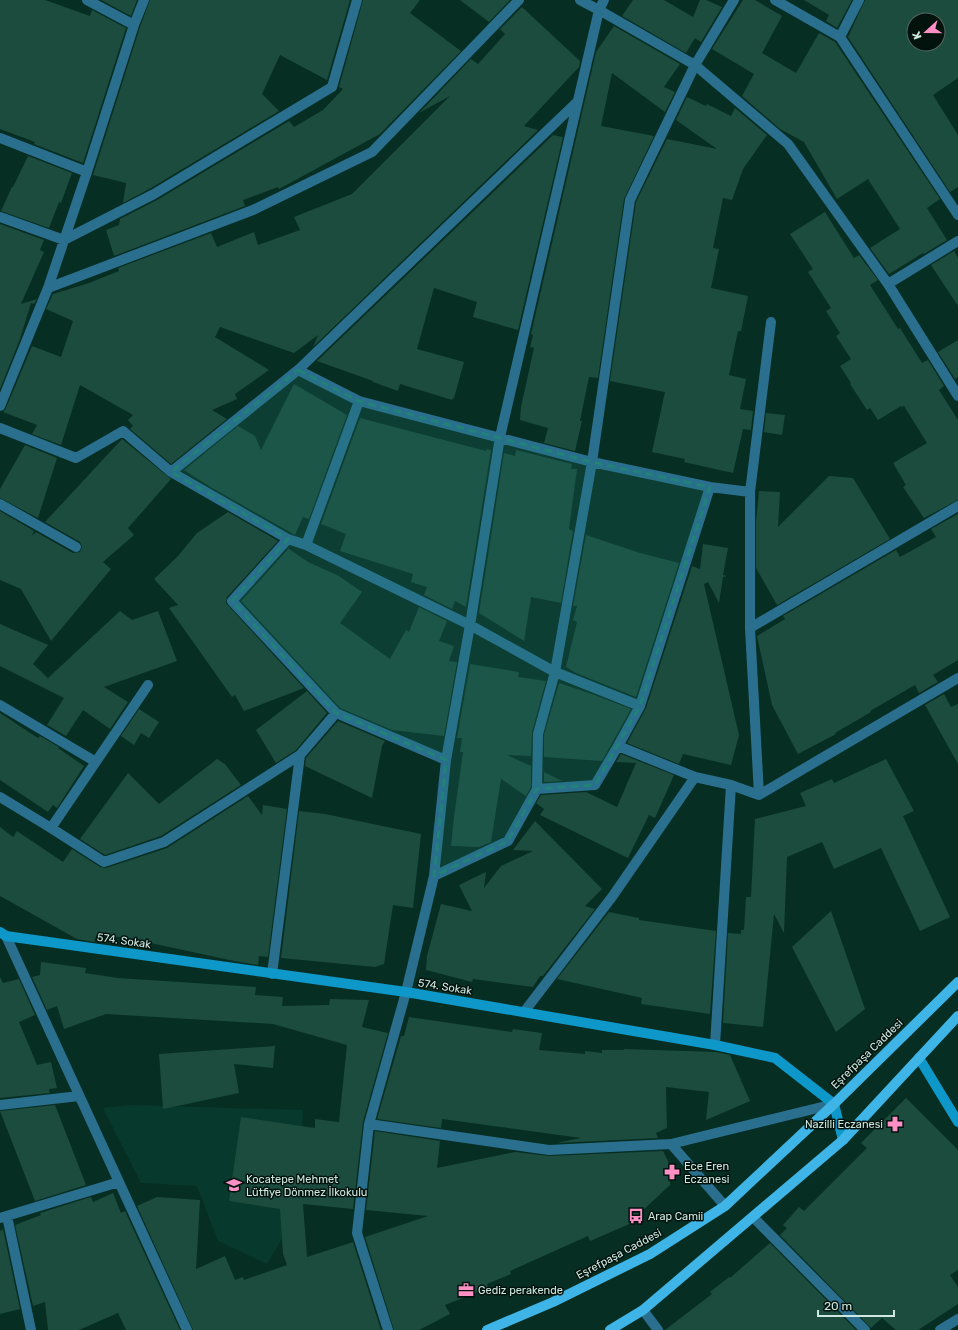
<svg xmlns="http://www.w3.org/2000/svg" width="958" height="1330" viewBox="0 0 958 1330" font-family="Rubik,sans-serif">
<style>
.built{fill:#07392d}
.building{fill:#1b4c3e;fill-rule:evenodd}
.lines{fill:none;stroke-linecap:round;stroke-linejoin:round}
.street{stroke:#2a6f8e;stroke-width:10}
.secondary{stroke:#0d98c9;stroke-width:10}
.primary{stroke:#3fb5e7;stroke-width:10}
.marked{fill:#228179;fill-opacity:0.2;stroke:#228179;stroke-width:3;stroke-dasharray:8 5;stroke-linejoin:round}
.labels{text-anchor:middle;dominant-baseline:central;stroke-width:3;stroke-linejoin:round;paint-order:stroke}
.street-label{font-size:11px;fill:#cfe8df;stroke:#02130e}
.poi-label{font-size:11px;fill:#cfe8df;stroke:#02130e;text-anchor:start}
</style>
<rect width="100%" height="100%" fill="#072e23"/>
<path class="built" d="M131,1105L303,1110L298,1212L267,1264L218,1241L197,1186L141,1183L103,1108Z"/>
<path class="building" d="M0,0H45L90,16L92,10L126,28L83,163L34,144L35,142L0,129Z
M101,0H137L131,16Z
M150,0H350L327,80L280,55L262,94L279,111L151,188L123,203L126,183L93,175L140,27Z
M363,0H420L410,13L461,51L380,134L279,189L278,187L243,200L245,206L114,256L106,230L119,225L120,219L157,200L289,121L294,127L323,110L343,89L339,87Z
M460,0H510L489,22Z
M633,0H664L693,17L700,0H706L722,7L701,42L695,38L686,53L622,16Z
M743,0H755L782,16L762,53L796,73L819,33L835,42L940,199L927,208L947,240L924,254L923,253L889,274L870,248L900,229L868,179L837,199L804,142L780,129L742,96L754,74L712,49Z
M804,0H852L837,28L826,21L829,15Z
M865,0H958V78L933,95L958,135V187L950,192L848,37ZM914,20H938V44H914Z
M522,7L580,61L579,67L524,126L538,130L313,347L318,335L294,353L220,327L215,337L269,370L235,394L237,399L212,410L227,419L171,464L130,429L133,426L128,420L133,415L80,385L61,445L32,434L37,425L3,412L6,408L32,346L61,357L73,321L46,309L53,294L89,283L119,271L118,268L211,233L217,247L254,232L258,245L300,230L294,217L352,194L450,96L419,113L471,59L478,64L505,34L500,29Z
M614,26L680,64L664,87L675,92L665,112L612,73L601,126L654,136L624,199L598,378L589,377L580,421H582L575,451L544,443L548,428L520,420L521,407L534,348L530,347L533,335L531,334L596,52Z
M687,97L706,106L707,104L731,116L735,108L767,135L743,169L732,200L723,198L713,248L719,249L711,288L748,296L741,331H738L729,375L746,379L740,409L753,411L751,430L743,429L733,473L684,462L685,459L652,452L665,392L610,381L636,202L667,139L717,149L676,120Z
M553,135L563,137L518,330L473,317L477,302L434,288L417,349L464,362L454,398H453L452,400L400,384L398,391L373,382V381L317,361Z
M28,156L72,173L61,203L59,202L49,228L1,211L12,187H13Z
M825,212L854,258L859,255L878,280L870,285L898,329L900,328L922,363L928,360L944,386L939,390L958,420V500L924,518L903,487L906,485L893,463L927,443L904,406L902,407L901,406L878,420L870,408L867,410L850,384L851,383L840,366L851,359L836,336L840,333L826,311L831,308L808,272L813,269L790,234Z
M0,224L44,240L40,250L44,252L21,304L37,299L34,304L31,303L20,339L0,389Z
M954,251L958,258V306L931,265Z
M958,340V377L955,379L938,352Z
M294,384L347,415L309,519L303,517L295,535L212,488L184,470L238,426L255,436L261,450Z
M766,413L785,415L782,435L764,432Z
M360,418L486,451L487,449L491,450L466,607L455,601L452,609L424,595L427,587L411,582L413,574L340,551L346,534L321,524Z
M122,439L171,479L128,528L134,535L103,562L111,569L51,641L21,589L0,580V511L34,531L32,536L36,532L73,553L80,552L82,547L80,542L45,522Z
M25,445L57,458L38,518L0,498V489Z
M516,450L572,464L571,469H577L569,529L573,531L561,603L531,597L524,641L479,613L504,453L515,456Z
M829,476L853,478L890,539L777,605L756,568V521L759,491L780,492L778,527Z
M228,512L278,541L227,597L226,603L304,688L244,711L235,695L232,697L169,608L178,605L154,579L178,556L197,533Z
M958,514V660L933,675L938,682L919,693L915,685L870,711L871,712L835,733L836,734L798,754L772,705L757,636L785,619L783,616L896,550L900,557L936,537L931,529Z
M586,535L640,553L679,563L636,697L576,673L566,667L577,622L573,620L577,606H573Z
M703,544L728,548L723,575L727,576L723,577L719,603L708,582L704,584L739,735L731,765L683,754L679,764L627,743L646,708L692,566L700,569Z
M290,547L289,549L308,562L339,576L362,592L340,623L390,659L406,630L409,632L419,607L447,621L439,641L454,646L449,661L457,662L444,736L392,730L340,708L241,601Z
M120,611L132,620L158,611L177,661L104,687L128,702L110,729L83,710L66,736L47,725L64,698L0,666V624L48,645L33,664L48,678Z
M470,664L519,672L518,677L546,681L532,732L531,756L507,755L531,766V787L526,796L501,779L491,842L479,847L451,846L454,817L463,752H460L462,738H457Z
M559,683L592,694L631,709L602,761L544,757V735Z
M307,691L327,713L296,750L276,763L256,730Z
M944,694L951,707L958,704V764L925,705Z
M139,709L159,722L149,738L141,733L134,745L121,736Z
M0,713L38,738L40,736L59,747L58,748L84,766L57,808L53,805L48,812L0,780Z
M338,721L385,741L382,746L372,798L305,766L306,758Z
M621,754L674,775L655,818L649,815L628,858L540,815L544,809L536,803L541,795L586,792L617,807L636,763L616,762Z
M217,759L225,764L241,785L161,836L105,855L80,839L128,773L159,804Z
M886,759L914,811L903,816L950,917L920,931L881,848L834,869L822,842L787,857L784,933L774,914L763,1027L723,1023L728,933L741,934V930H744L746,897H751L755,819L806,806L800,793L832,779L834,783Z
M544,772L562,781L544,782Z
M248,796L262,815L263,805L287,809L268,957L259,956L258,965L234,961L132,939L97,934L94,942L77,939L0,896V827L13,837L17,831L63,862L72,849L100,867L106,868L167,848Z
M299,811L325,814L421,834L413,908L393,905L384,964L375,967L281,958Z
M535,821L602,889L585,906L595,909L543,976H540L533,987L473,979L472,982L426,970L427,956L441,904L472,911L459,885L486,872L484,888L501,866L533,851L513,850Z
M831,911L865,1009L836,1032L792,947Z
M609,912L639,918V920L716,931L710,1014L641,1004L642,998L557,979Z
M41,962L86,968L85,973L118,978L256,987L255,995L283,997L282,1006L329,1005L330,999L369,1000L362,1027L388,1033L363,1122L353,1209L303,1204L307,1257L353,1242L381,1330H193L137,1206L157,1197L200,1200L196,1269L225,1256L235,1280L243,1277L244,1280L287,1265L283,1254L280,1209L229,1201L241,1117L315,1128V1119L339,1122L347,1045L273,1024L106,1014L64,1029L57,1006L47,1010L32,977L40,975Z
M0,977L3,983L19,979L35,1015L19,1022L37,1065L51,1062L57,1088L49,1089L50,1093L0,1098Z
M409,1017L512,1032L513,1029L542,1033L539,1050L585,1054V1051L602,1053V1050H624V1049L716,1052L730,1055L750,1101L706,1120L709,1092L666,1087L667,1128L656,1133L658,1138L556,1143L581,1138L442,1119L441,1128L377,1119L401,1036H404Z
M275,1046L273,1068L234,1064L239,1093L163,1109L159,1054Z
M906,1098L958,1150V1270L950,1275L958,1287V1304L918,1330H896L882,1318L871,1328L780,1235L787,1228L783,1225L799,1207L804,1211L867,1148L861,1143Z
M55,1105L86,1185L35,1201L0,1111Z
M375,1131L440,1141L437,1168L515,1152L549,1156L663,1151L669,1163L670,1185L640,1213L642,1217L634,1222L590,1241L588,1236L510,1271L511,1274L487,1284L488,1288L445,1305L450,1314L419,1330H394L365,1237L428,1216L366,1210Z
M113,1193L121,1213L125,1211L180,1330H126L118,1313L79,1330H48L45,1302L33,1306L15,1225L41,1215L40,1213L91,1197L93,1202Z
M3,1229L20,1309L0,1314V1231Z
M770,1243L856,1330H665L712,1294L710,1292L729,1277L730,1278Z"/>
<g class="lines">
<path class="street" d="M87,0L134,25
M604,0L599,10L695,65L788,144L888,284L958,396
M775,0L840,37L958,215
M840,37L859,0
M0,138L87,172
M0,217L64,240L154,194L332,87L357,0
M888,284L958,241
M48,288L253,210L372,152L519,0
M298,370L359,401L592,462L710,487L750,492
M0,406L48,288L87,172L134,25L144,0
M0,428L76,458L123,431L171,472L288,539L306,545L470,625L555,672L640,706L618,746L695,777L731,785L759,795L958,678
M171,472L298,370L577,102
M0,504L76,547
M288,539L232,601L336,713L446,760
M306,545L359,401
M750,628L958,506
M0,705L96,762
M640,706L710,487
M537,789L595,785L618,746
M759,795L750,628V492L771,322
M0,797L51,828L104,862L164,842L300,755
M51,828L148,685
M434,876L508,841L537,789L538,734L555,672L592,462L630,200L695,65L734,0
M6,936L187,1330
M272,974L300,755L336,713
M524,1012L612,897L695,777
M715,1045L731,785
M0,1105L79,1096
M369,1124L549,1150L671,1144L834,1104
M671,1144L725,1206
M7,1216L31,1330
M753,1217L865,1330
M0,1218L119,1182
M643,1310L658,1330
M388,1330L357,1233L369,1124L406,992L434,876L446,760L470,625L500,437L599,10L580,0
M940,1330L958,1319"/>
<path class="secondary" d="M0,932L6,936L406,992L715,1045L775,1058L834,1104L843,1140
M919,1058L958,1122"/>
<path class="primary" d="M487,1330L553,1302L650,1254L725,1206L834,1104L958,982
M610,1330L643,1310L843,1140L958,1016"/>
</g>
<path class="marked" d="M298,370L359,401L592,462L710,487L640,706L595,785L537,789L508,841L434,876L446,760L336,713L232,601L288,539L171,472Z"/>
<defs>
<symbol id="pharmacy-bare" viewBox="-9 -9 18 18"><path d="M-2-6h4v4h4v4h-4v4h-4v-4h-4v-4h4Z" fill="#fc8fc3" stroke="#02130e" stroke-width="2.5" paint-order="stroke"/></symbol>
<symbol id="school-bare" viewBox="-9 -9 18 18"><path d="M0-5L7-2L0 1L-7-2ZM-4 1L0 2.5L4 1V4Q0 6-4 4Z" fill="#fc8fc3" stroke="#02130e" stroke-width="2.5" paint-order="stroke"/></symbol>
<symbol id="bus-bare" viewBox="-9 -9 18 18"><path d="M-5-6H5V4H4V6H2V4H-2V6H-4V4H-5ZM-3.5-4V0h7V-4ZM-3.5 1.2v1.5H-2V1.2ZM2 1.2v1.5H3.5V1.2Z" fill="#fc8fc3" stroke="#02130e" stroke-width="2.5" paint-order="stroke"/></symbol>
<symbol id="office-bare" viewBox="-9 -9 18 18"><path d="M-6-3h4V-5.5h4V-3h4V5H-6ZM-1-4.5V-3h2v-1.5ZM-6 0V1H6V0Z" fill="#fc8fc3" stroke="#02130e" stroke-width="2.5" paint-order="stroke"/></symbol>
</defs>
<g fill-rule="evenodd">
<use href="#pharmacy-bare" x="884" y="1113" width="22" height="22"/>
<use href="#pharmacy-bare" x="661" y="1161" width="22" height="22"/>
<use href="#school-bare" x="223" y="1174" width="22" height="22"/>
<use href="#bus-bare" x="625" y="1205" width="22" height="22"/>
<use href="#office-bare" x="455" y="1279" width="22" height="22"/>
</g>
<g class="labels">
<g class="street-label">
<text transform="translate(124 941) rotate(8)">574. Sokak</text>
<text transform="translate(445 987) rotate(9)">574. Sokak</text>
<text transform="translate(867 1054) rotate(-44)">Eşrefpaşa Caddesi</text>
<text transform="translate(619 1254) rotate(-28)">Eşrefpaşa Caddesi</text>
</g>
<g class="poi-label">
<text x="883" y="1124" text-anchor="end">Nazilli Eczanesi</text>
<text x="684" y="1166">Ece Eren<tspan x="684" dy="13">Eczanesi</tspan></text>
<text x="246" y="1179">Kocatepe Mehmet<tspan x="246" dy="13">Lütfiye Dönmez İlkokulu</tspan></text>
<text x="648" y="1216">Arap Camii</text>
<text x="478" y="1290">Gediz perakende</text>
</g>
</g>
<g transform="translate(926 32) rotate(249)"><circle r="19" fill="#02130e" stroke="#546862"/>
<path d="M0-3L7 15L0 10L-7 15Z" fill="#fc8fc3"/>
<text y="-6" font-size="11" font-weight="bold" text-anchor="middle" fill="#cfe8df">K</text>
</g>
<path d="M818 1310v6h76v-6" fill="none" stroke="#cfe8df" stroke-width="2"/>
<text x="824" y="1310" font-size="12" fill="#cfe8df" stroke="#02130e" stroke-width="3" paint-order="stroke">20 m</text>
</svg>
